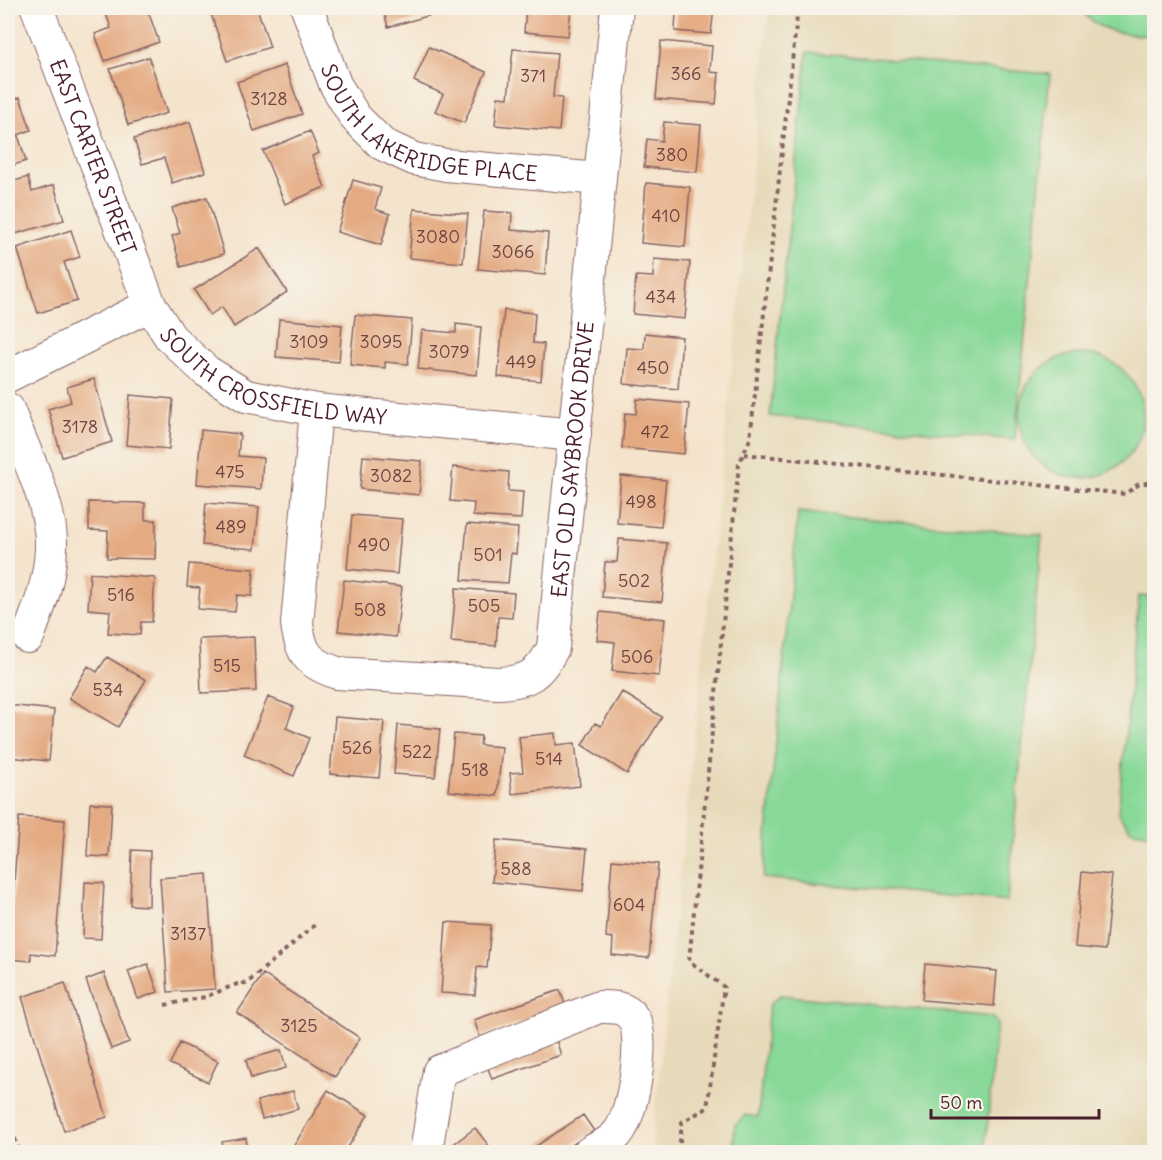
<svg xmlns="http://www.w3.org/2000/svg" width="1162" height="1160" viewBox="0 0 1162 1160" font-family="Delius,sans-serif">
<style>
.built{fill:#e7daba}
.green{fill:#88d898;stroke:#697c62;stroke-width:1.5}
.building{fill:#e4aa82}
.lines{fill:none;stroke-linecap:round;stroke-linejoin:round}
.minor-casing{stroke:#866464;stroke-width:34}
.path{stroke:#866464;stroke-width:4;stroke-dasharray:4.5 4.5;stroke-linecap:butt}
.minor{stroke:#fff;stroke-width:32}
.labels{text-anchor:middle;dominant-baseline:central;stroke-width:4.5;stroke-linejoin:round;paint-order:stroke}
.number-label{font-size:18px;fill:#704241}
.street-label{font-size:21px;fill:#4a1f2b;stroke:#f7f3e8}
</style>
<rect width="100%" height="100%" fill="#f7f3e8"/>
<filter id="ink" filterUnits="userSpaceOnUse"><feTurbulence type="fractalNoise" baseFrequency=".0167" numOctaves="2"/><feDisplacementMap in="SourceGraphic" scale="12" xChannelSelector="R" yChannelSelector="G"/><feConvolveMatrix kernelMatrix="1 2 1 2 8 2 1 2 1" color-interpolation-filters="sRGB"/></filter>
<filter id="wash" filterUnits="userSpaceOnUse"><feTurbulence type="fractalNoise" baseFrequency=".008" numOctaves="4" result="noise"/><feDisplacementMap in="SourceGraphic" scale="24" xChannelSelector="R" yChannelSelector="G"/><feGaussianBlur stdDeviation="1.35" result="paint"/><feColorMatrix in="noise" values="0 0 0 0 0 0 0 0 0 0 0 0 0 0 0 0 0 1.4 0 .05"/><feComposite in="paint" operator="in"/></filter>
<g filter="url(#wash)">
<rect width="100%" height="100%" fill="#f5e4cd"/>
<path class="built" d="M769,8H1154V1152H651Z"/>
<path class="green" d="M1079,8H1154V36C1124,34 1098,34 1079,8Z
M807,52L1050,74L1015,440L770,416Z
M1019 416a62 62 0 1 1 124 0a62 62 0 1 1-124 0Z
M798,512L1042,535L1007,902L763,878Z
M1139,596L1154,597V834L1132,831L1118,814Z
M780,995L991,1017L997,1023L985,1152H733L735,1125L745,1115L758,1117L769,1005Z"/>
<g id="blocks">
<path class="building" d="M104,8H147L159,42L105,61L95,34L111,28Z
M230,8H257L270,47L227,61L211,14Z
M383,8H434L435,14L388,27Z
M526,8H571L568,36L524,32Z
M661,8H714L711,34L675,31L676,11L660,10Z
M661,41L712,46L710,72L719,73L716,104L656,99Z
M429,47L486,72L464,123L435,111L443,94L414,81Z
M513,49L557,53L553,97L562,98L559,131L495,125L498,97L508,98Z
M149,57L167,113L128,125L110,69Z
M285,65L302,114L254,131L237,82Z
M20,97L31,130L18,135L26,161L8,167V102Z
M190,122L205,172L172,183L164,158L142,164L134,139Z
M664,122L701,125L697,172L644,167L647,139L662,141Z
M310,131L319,153L312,156L325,187L285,204L263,151Z
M28,177L32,192L54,185L64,220L8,236V183Z
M353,180L381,188L375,209L390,214L381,245L337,232Z
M646,183L690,187L685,247L641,243Z
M207,197L224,254L181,267L172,236L180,233L172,208Z
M414,209L468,214L463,263L409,258Z
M484,211L512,213L511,230L548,233L545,275L478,269Z
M71,230L80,257L64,262L77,301L38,313L17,248Z
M259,248L287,292L234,327L222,307L210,315L194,290Z
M654,259L690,262L685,319L633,314L636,276L653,277Z
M504,310L535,313L533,343L544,344L541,381L498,377Z
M355,315L412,320L408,364L385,362V368L350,365Z
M279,319L342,325L339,362L276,357Z
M456,324L481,327L477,375L418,369L422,330L456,333Z
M645,333L682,337L678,389L624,384L627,348L644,349Z
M94,379L112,442L62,457L48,409L71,402L67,387Z
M130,395L173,399L169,449L126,445Z
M637,399L689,404L684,454L622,448L625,413L636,414Z
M201,430L240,434L238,456L263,458L261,489L197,484Z
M363,456L422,461L419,495L360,489Z
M453,467L509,472L508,491L523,492L521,519L473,516L474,503L450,501Z
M621,476L666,480L661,527L617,523Z
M89,502L145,503V520H156L155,559L107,558L108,531L89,530Z
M206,503L259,507L255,549L202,545Z
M352,515L402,519L397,574L347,569Z
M467,524L518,528L516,554L511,553L508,583L462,580Z
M619,539L667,543L662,602L602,597L605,562H617Z
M189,564L254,569L252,596L237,595L235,612L198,609L200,588L187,587Z
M90,573L155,578L152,622H141L140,635L108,633L110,611L88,609Z
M344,580L402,587L396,637L338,631Z
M456,588L514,593L512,618L498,617L496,646L451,642Z
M600,612L665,619L659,676L612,671L615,642L597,640Z
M254,637L256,691L201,693L199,639Z
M107,657L146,680L118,727L69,698L88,666L97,672Z
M622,692L662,717L627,774L582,745L595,723L601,726Z
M268,697L294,707L286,728L309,738L294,776L244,755Z
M8,705L54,710L49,761L8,757Z
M335,717L384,721L379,778L330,774Z
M398,725L440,729L435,777L394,774Z
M555,733L556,745L575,743L580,786L512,794L510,773L523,772L519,737Z
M454,734L481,736L480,745L502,747L497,796L448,791Z
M90,803L112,804L109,857L87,856Z
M19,817L65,820L55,956L31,953V961L8,959Z
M496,840L587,849L583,891L492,882Z
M132,850L150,851L149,906L130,905Z
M612,860L658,864L649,958L612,955L613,938L606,937Z
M1082,872L1112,875L1105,950L1075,947Z
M207,874L215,989L168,992L160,878Z
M85,882L104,883L101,939L83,938Z
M446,922L491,925L487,968L477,967L475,995L441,993Z
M148,964L158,992L138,999L128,971Z
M925,964L997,971L994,1006L922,1000Z
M104,973L129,1042L111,1049L86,980Z
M263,974L360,1038L335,1077L237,1013Z
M65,983L107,1117L64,1131L22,997Z
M560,990L566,1007L480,1037L474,1020Z
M555,1037L561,1055L492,1079L485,1060Z
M180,1043L218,1061L208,1082L170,1064Z
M281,1050L286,1068L251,1078L246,1060Z
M328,1090L368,1115L345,1152H290Z
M293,1091L298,1109L262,1119L257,1101Z
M583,1115L594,1131L561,1152H527Z
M475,1128L493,1151L443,1152Z
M246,1138L248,1152H224L222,1142Z"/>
</g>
</g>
<g filter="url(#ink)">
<use href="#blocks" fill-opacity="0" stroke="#866464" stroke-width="1.5"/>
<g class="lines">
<defs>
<g id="minor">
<path id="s1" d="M37,8L150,305"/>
<path id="s2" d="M307,8L335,84L355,117L382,144L414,159L446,165L599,179"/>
<path id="s3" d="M8,376L150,305L170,337L206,371L246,396L316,410L575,435"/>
<path d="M8,409C23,449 53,505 51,548C50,580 39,608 28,637"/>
<path id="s4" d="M316,410L297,624C301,655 309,663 337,673L498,683C528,682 539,675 553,648L617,8"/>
<path d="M426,1152L439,1071L599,1007C611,1007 625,1006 633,1018C646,1037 633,1117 617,1134C611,1142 599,1147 590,1152"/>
</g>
</defs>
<use href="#minor" class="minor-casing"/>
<path class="path" d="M744,454L1125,494L1139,484L1154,482
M165,1005L205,997L242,982L246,984L317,923
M8,1121L20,1152
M679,1152L682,1122L707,1108L724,987L689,961L739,464L750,439L798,8"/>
<use href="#minor" class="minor"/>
</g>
</g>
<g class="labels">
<g class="number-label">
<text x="686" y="73">366</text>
<text x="533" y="75">371</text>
<text x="269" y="98">3128</text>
<text x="672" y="154">380</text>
<text x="666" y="215">410</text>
<text x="438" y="236">3080</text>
<text x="513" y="251">3066</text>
<text x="661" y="296">434</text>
<text x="309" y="341">3109</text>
<text x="381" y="341">3095</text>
<text x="449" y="351">3079</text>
<text x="521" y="361">449</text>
<text x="653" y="367">450</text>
<text x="80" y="426">3178</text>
<text x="655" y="431">472</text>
<text x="230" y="471">475</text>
<text x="391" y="475">3082</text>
<text x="641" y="501">498</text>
<text x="231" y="526">489</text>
<text x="374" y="544">490</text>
<text x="488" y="554">501</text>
<text x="634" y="580">502</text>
<text x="121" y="594">516</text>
<text x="484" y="605">505</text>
<text x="370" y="609">508</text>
<text x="637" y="656">506</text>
<text x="227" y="665">515</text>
<text x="108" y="689">534</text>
<text x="357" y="747">526</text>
<text x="417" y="751">522</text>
<text x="549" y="758">514</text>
<text x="475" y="769">518</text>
<text x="516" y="868">588</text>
<text x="629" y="904">604</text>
<text x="188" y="933">3137</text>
<text x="299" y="1025">3125</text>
</g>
<g class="street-label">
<text stroke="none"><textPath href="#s2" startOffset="189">SOUTH LAKERIDGE PLACE</textPath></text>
<text stroke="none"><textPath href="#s1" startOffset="159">EAST CARTER STREET</textPath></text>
<text stroke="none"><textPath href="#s3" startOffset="312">SOUTH CROSSFIELD WAY</textPath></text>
<text stroke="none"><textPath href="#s4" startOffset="704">EAST OLD SAYBROOK DRIVE</textPath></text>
</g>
</g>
<rect width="1162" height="1160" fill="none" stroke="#f7f3e8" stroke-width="30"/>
<path d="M931 1109v9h168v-9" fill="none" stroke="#4a1f2b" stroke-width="3"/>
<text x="940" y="1109" font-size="18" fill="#4a1f2b" stroke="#f7f3e8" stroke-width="4.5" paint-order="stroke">50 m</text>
</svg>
